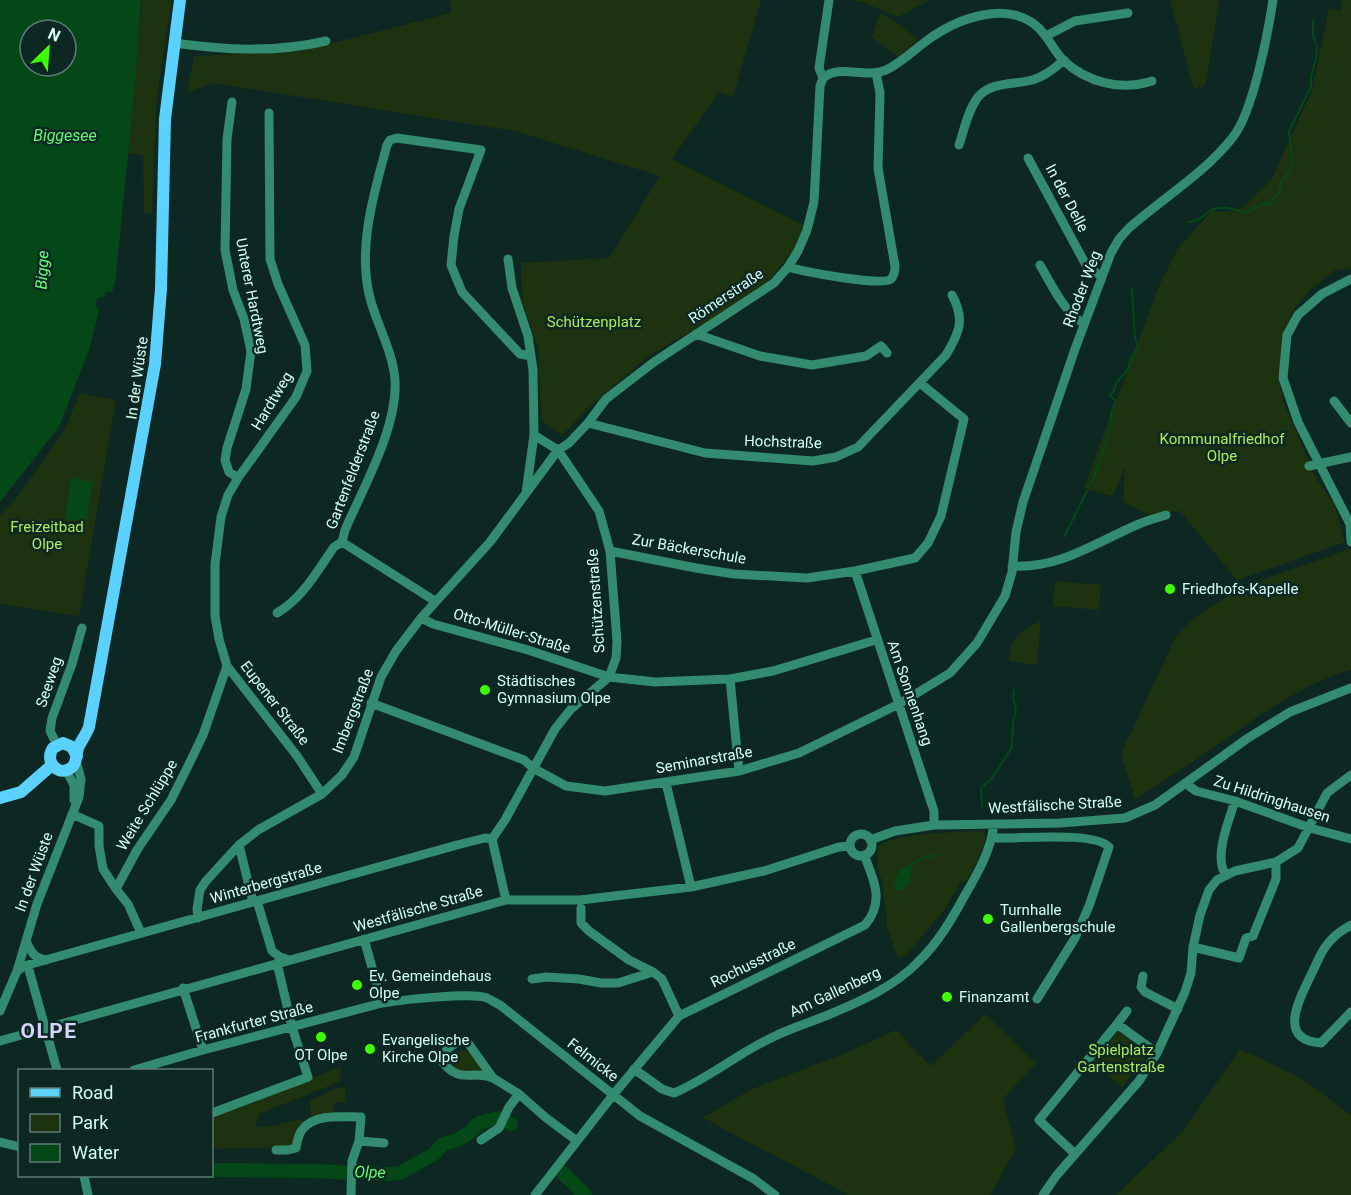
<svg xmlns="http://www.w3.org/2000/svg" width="1351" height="1195" viewBox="0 0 1351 1195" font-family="Roboto,sans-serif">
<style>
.green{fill:#1d320f}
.water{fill:#054818;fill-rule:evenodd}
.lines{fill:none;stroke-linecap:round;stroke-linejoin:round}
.stream{stroke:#054818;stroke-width:2}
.river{stroke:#054818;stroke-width:14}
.minor{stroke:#338b70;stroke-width:9}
.major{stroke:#5ad1ff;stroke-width:12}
.poi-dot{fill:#3ffe00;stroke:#0d2723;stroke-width:2}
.labels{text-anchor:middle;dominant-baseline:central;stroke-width:5;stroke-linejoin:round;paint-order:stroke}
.street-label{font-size:15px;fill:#d3fff5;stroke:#0d2723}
.park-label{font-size:15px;fill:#aeec53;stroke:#0d2723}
.poi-label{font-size:15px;fill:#d3fff5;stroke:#0d2723;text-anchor:start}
.water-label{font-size:16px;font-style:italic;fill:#61ff73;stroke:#0d2723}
.district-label{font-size:21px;font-weight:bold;letter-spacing:1.5px;fill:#d6d5ff;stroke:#0d2723}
</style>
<rect width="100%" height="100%" fill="#0d2723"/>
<path class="green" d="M142,0H172L157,96L152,214L144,213L143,156L128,153Z
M450,0H761L733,97L719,92L672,159L804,225L794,249L770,280L711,320L651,354L595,402L562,435L541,420L538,348L522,301L521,263L609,258L660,176L515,131L214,83L187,92L194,56L301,51L451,13Z
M851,0H930L898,17L862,2Z
M1170,0H1219L1206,84L1194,90Z
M1342,0H1351V269L1335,270L1309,291L1291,314L1283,337L1278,380L1286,408L1315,476L1335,506L1345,542L1237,580L1180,511L1150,515L1123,502L1125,467L1113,496L1084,488L1158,288L1178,248L1212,211L1230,212L1244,206L1272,179L1312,90L1329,8L1341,11Z
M880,13L901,25L918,40L899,57L872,37Z
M80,393L116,400L79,616L0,604V515L15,500L64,431Z
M1351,548V670C1299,684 1248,724 1204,754C1182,770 1158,784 1135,799L1121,754L1175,638C1220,586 1290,572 1351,548Z
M1055,581L1101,585L1099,610L1053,606Z
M1041,620L1037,665L1009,661C1009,636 1022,632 1041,620Z
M982,831L986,837L977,862L967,880L960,884L941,914L907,954L898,959L886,925L887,919L882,882L878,868L877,847C893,833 959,832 982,831Z
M985,1014L1036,1063L1003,1099L1016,1149L990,1195H849L703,1118L750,1090L848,1052L896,1030L931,1066Z
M1118,1031L1148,1054L1122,1087L1093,1062Z
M1240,1049L1301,1078L1351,1115V1195H1116L1183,1131Z
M465,1050L469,1051L485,1072L471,1075L446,1064L459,1052Z
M341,1066L339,1082L259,1114L255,1127C273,1128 287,1120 304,1119L294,1147L212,1149V1117L253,1103Z
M345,1087L346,1102H335L333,1114L311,1120L310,1101L337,1088Z"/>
<path class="water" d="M0,0H141L135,84L115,284L112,292L106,291L104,297L98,298L95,304L99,310L89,350L59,427L0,502ZM30,30H66V66H30Z
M71,478L93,482L86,522L65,519Z
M911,865C914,873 909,886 901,891H897C891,880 899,867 911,865Z"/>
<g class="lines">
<path class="stream" d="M1187,222C1205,221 1205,210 1218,208C1229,206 1238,212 1248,212L1264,203L1268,205L1280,192V183L1290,171L1292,163L1289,131L1311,87V76L1316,59L1317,47L1313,36V20
M1087,487L1092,483L1109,435L1111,414L1116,400L1109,396L1114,391L1116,383L1129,368V364L1138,345L1135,338L1132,289
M1064,537L1087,491
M982,808L981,788L992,778L1012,747L1013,722L1016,710L1013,698L1014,690
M911,865L922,858L936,855"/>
<path class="river" d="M212,1170L313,1171L387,1174L400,1173L434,1154L443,1144L457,1140L469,1133L479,1123L498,1118L511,1124
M562,1172L585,1195"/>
<path class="minor" d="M1046,36L1075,21L1128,13
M174,43C225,50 275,53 326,41
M823,78C839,63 867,80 888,69C902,62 913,51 925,42C942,29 962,19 983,15C1006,10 1030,15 1044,34C1051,43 1056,53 1063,60C1087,83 1122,91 1152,81
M823,78L819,68L829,0
M232,102L227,139L225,250L233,290L244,319L251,351L246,389L227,448L225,460L229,472L238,478
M269,113L270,259L278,284L305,345L307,371L296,397L238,478L228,495L221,517L215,564V616L219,639L227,666L297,756L322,794
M959,145C964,130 968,110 978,97C992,81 1014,85 1032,80C1044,77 1054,69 1064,60
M1028,158L1086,265L1102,277
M1040,265C1050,282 1066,316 1084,323
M788,267C802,271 882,287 891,279C894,276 895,270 895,266L878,168L880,93L876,73
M1351,279L1322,294L1298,315L1287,335L1283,378L1298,422L1350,524L1351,542
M696,334L760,356L812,365L866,356L881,346L887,353
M1334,401L1351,423
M588,423L705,453L813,461L836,457L858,447L946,355C960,332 965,319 952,295
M1309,466L1351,457
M526,493L534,435
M342,542L435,601
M610,551L696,568L734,574L807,578L855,571L915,558L928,543L941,516L964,419L920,383
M1012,566C1060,569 1098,541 1139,524C1148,520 1157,518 1166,515
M855,571L934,811V825
M277,613C303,598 317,571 334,547L342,542L345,530C363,488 398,427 395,380C393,352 377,325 370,298C357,248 374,193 387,145L390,140L397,138L481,150L459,209L454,236L451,265L462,292L520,354L531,356
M421,618L433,624L528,650L609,677L655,682L730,679L773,671L876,640
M730,679L739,771
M371,703L524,760L533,768L566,786L605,791L739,771L799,753L899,704L950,673L977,643L1005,596L1012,572L1016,532L1023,502L1075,349L1111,253L1119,239L1129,228C1163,198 1205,173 1233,137C1253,112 1268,33 1273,0
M57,745L50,731L52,718L72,664L82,628
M66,770L74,785V800
M666,783L691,887
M1185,783L1196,791L1235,801L1310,828L1351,839
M72,814L99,826V846L103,869L116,889L128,904L141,933
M850 845a11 11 0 1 1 22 0a11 11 0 1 1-22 0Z
M993,836L996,838C1019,839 1095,831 1109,847L1089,906L1075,938L1037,999
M870,840L895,831L934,825L1060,823L1125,818L1155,805L1248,738L1290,712L1351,688
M239,845L253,902
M1226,875C1213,858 1229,820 1235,801
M116,889L137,850L171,800L190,762L203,735L227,666
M506,900L492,839L505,820L555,729L571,709L609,677L616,658L617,641L610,551L599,511L558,450L534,435L533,370L528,336L512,288L508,259
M257,901L272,951L280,957L289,960
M581,908V923L589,931L629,960L653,972L662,979L679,1016
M198,918L197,909L200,890L206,881L239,845L258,830L322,794L342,775L354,757L381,677L396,651L421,618L490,542L558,450L569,443L588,423L606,399L654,362L774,283L788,267L798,251L807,230L814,202L820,86L823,78
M1351,925C1342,930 1332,937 1326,946C1319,955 1315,968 1309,979C1298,1002 1278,1040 1321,1043L1351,1012
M364,939L382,1003
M26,941C31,952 34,958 46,960
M1193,947L1239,958L1246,938L1253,936L1276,879V862
M29,970L57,1070
M17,971L24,966L457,845L485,838L492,839
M1143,976L1141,987L1145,992L1178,1009
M532,979L546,977L579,979L601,983H618L653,972
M183,988L203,1050
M0,1011L17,971L37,904L79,797L81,779L76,761
M1117,1024L1127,1011
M0,1041L506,900H580L691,887L764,871L839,847L850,846
M634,1069L662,1089L674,1093C707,1079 736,1055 769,1039C787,1029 809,1023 828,1015C859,1002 894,987 918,962C938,943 952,919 965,895C978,873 991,850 994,824
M134,1070L203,1050L382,1003C401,1000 472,992 487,998C491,1000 496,1003 500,1005L640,1116L754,1179L775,1195
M493,1078C470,1069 460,1086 440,1059C445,1049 455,1042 466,1040L493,1078L519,1094L545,1117L577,1141
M212,1113L308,1077L292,1027L277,963
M481,1140L499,1128L509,1107L519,1094
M0,1142L20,1147
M276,1150H288L296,1148C297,1142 299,1134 302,1130C314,1113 343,1117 361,1117L359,1141L384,1143
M1075,1154L1039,1120L1117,1024L1157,1053
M84,1176L88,1195
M351,1195L352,1161L359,1141
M535,1195L613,1095L679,1016L865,925C885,902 874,880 864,855
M1043,1195L1056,1176L1139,1081L1157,1053L1185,992L1191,973L1193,947L1200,915L1209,890L1217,880L1235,871L1276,862L1298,848L1327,793L1351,775"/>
<path class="major" d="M77,756L72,747L63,743L53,748C43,763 61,779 73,766C77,761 76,754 78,748C81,741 86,735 89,727L155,364L161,289L165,119L180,0
M0,798L21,792L52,765"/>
</g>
<g class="poi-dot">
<circle cx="1170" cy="589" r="6"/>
<circle cx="485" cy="690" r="6"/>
<circle cx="988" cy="919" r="6"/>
<circle cx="357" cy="985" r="6"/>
<circle cx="947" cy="997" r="6"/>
<circle cx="321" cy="1037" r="6"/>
<circle cx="370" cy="1049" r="6"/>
</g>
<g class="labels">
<g class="street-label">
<text transform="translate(1067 198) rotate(62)">In der Delle</text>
<text transform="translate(1082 289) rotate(-69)">Rhoder Weg</text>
<text transform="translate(252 296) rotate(79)">Unterer Hardtweg</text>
<text transform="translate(726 296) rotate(-34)">Römerstraße</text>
<text transform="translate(137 378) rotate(-82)">In der Wüste</text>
<text transform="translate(272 401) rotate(-59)">Hardtweg</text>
<text transform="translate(783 442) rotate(2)">Hochstraße</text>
<text transform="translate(353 470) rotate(-69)">Gartenfelderstraße</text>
<text transform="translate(689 549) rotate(10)">Zur Bäckerschule</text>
<text transform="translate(596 601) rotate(-94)">Schützenstraße</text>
<text transform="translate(512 631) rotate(17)">Otto-Müller-Straße</text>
<text transform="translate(49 682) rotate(-71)">Seeweg</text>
<text transform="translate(910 693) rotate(71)">Am Sonnenhang</text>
<text transform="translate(275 703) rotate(52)">Eupener Straße</text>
<text transform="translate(353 711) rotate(-69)">Imbergstraße</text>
<text transform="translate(704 760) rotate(-10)">Seminarstraße</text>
<text transform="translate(1272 799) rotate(18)">Zu Hildringhausen</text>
<text transform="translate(147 805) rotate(-59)">Weite Schlüppe</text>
<text transform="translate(1055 805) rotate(-3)">Westfälische Straße</text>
<text transform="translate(34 872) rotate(-70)">In der Wüste</text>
<text transform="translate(266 883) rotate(-16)">Winterbergstraße</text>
<text transform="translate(418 909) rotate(-16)">Westfälische Straße</text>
<text transform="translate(753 963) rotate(-26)">Rochusstraße</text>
<text transform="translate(835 992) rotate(-25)">Am Gallenberg</text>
<text transform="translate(254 1022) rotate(-15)">Frankfurter Straße</text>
<text transform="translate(593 1060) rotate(38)">Felmicke</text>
</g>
<g class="park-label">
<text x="594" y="322">Schützenplatz</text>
<text x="1222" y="439">Kommunalfriedhof<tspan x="1222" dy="17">Olpe</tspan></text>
<text x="47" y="527">Freizeitbad<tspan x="47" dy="17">Olpe</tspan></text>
<text x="1121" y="1050">Spielplatz<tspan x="1121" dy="17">Gartenstraße</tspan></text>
</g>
<g class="poi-label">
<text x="1182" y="589">Friedhofs-Kapelle</text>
<text x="497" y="681">Städtisches<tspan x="497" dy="17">Gymnasium Olpe</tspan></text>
<text x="1000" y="910">Turnhalle<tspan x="1000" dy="17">Gallenbergschule</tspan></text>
<text x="369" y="976">Ev. Gemeindehaus<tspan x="369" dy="17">Olpe</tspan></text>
<text x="959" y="997">Finanzamt</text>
<text x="382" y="1040">Evangelische<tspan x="382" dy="17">Kirche Olpe</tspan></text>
<text x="321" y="1055" text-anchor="middle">OT Olpe</text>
</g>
<g class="water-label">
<text x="65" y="135">Biggesee</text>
<text transform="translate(42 270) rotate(-87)">Bigge</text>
<text transform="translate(370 1172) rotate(1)">Olpe</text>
</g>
<g class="district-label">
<text x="49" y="1031">OLPE</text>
</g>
</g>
<rect x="18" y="1069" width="195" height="108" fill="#0d2723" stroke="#5c7d77" stroke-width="1.5"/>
<rect x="30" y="1088" width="30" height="9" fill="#5ad1ff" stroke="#5c7d77" stroke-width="1.5"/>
<text x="72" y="1099" font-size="18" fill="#d3fff5">Road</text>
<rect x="30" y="1114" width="30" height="18" fill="#1d320f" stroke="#5c7d77" stroke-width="1.5"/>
<text x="72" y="1129" font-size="18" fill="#d3fff5">Park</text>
<rect x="30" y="1144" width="30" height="18" fill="#054818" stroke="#5c7d77" stroke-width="1.5"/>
<text x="72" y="1159" font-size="18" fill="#d3fff5">Water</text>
<g transform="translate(48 48) rotate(25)"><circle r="28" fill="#0d2723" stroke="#5c7d77" stroke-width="1.5"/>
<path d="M0-4.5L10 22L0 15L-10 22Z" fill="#3ffe00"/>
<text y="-9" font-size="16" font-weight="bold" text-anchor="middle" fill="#d3fff5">N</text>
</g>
</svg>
